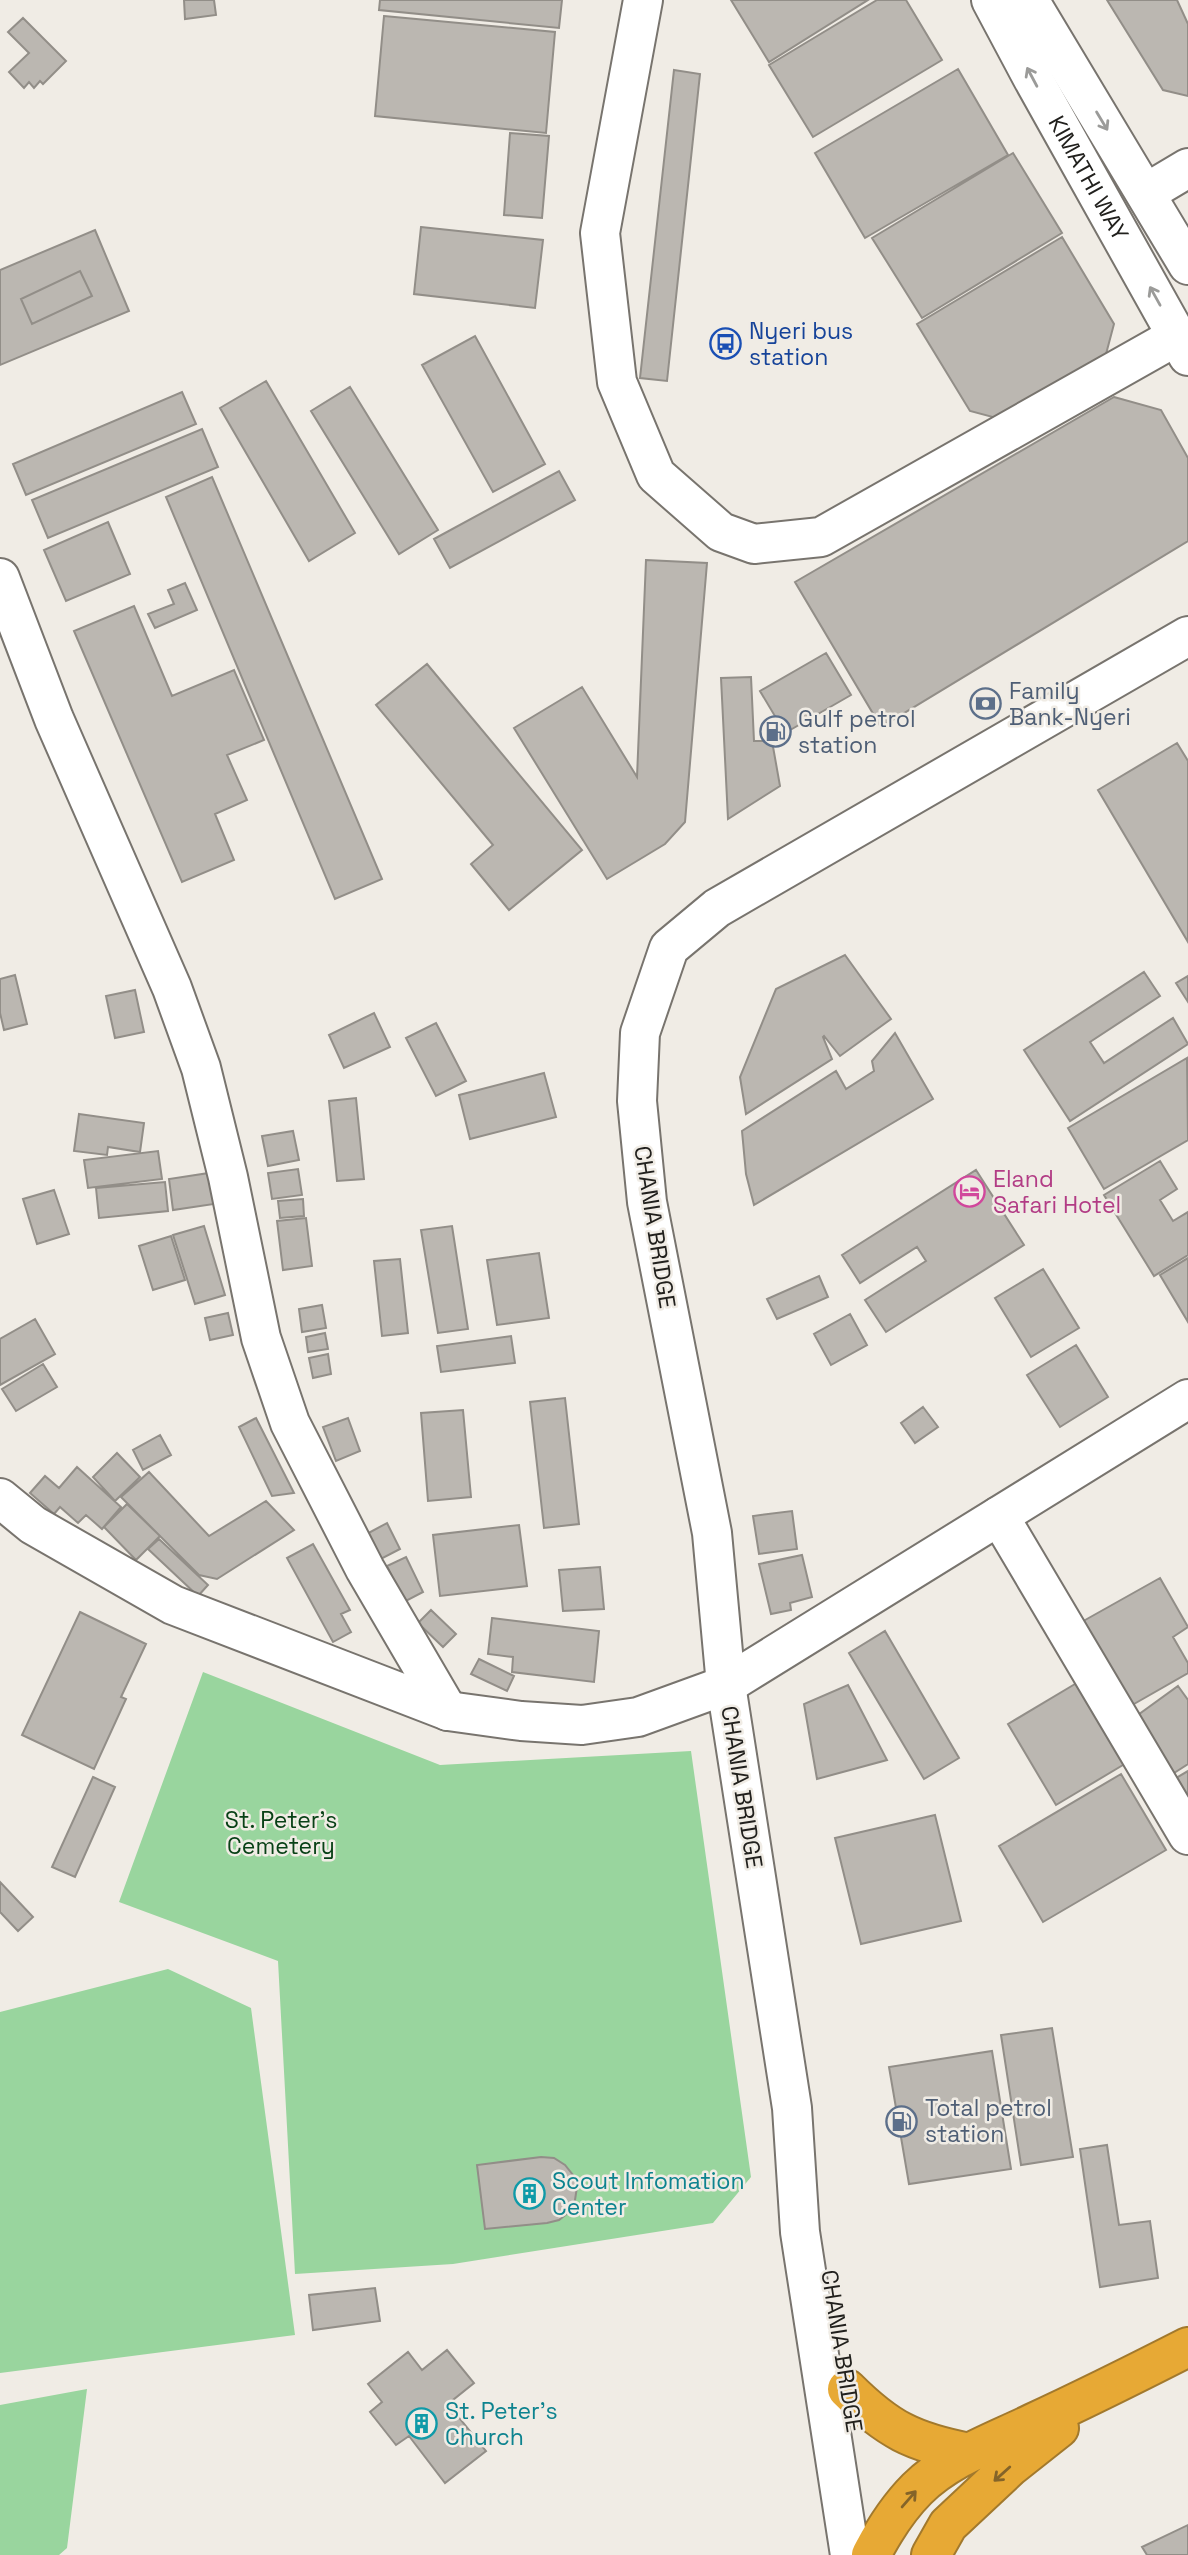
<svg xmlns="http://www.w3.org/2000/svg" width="1188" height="2555" viewBox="0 0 1188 2555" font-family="'Space Grotesk',sans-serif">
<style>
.green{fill:#99d59e}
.building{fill:#bbb7b1;stroke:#928e88;stroke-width:2;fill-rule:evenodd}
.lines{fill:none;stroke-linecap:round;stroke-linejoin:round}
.minor-casing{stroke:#78746e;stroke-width:42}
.highway-casing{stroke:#a2792d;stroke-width:42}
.minor{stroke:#fff;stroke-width:38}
.highway{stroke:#e7a935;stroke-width:38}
.oneway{stroke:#9b9b99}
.oneway2{stroke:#846429}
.labels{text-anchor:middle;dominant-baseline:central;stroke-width:5;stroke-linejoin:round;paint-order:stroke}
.street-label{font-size:23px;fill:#21201d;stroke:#f0ece5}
.transit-label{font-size:23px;fill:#164399;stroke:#f0ece5;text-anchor:start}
.service-label{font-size:23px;fill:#4e5e75;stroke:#f0ece5;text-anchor:start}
.hotel-label{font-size:23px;fill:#b23c85;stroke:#f0ece5;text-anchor:start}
.park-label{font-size:23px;fill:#084116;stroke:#f0ece5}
.culture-label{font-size:23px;fill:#0d838f;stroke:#f0ece5;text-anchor:start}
</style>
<rect width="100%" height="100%" fill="#f0ece5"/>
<path class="green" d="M203,1672L440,1765L691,1751L751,2177L713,2223L453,2264L295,2274L278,1961L119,1902Z
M168,1969L251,2008L295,2335L0,2373V2012Z
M87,2389L67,2548L59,2555H0V2405Z"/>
<path class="building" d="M184,0H214L216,15L185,19Z
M380,0H562L559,28L379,10Z
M731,0H868L769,62Z
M877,0H906L942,60L813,137L769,65Z
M1107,0H1177L1188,24V96L1163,90Z
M384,16L555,32L546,133L375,116Z
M23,18L66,61L43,84L40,81L34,88L29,82L24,88L9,72L29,53L8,32Z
M958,69L1008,155L865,238L815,153Z
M674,70L700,74L667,381L640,378Z
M510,133L549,136L542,218L504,215Z
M1013,153L1062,233L922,318L872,238Z
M421,227L543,240L535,308L414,294Z
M95,230L129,311L0,365V270ZM80,271L92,296L32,324L21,299Z
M1062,237L1114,324L1102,369L1015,423L970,411L917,324Z
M80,271L92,296L32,324L21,299Z
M475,336L545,464L493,492L422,365Z
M266,381L355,533L309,561L220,408Z
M350,387L438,530L399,554L311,411Z
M182,392L196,424L26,495L13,464Z
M1114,397L1161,410L1188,458V541L881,727L795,582Z
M202,429L218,467L48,538L32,500Z
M559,471L575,500L450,568L434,539Z
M212,477L382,879L335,899L166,497Z
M108,522L130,574L66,601L44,550Z
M646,560L707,563L685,822L665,844L607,879L514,728L582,687L637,777Z
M185,583L197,610L155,628L148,614L174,604L168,590Z
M134,606L172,696L234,670L264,740L227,755L247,800L215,814L234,860L182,882L74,631Z
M826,653L851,695L785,733L760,691Z
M427,664L582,850L509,910L471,864L493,845L376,705Z
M751,677L754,741H772L780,786L728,819L721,678Z
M1177,743L1188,761V942L1098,790Z
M845,955L891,1019L840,1056L824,1036L823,1037L832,1059L746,1114L740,1077L776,989Z
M1144,972L1160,996L1090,1042L1104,1063L1173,1018L1188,1044L1070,1121L1024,1050Z
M15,975L27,1024L4,1030L0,1013V979Z
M1188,976V1002L1176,983Z
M135,990L144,1032L115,1038L106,996Z
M374,1013L390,1047L344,1068L329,1035Z
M436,1023L466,1081L436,1096L406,1038Z
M895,1033L933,1099L754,1205L746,1174L742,1131L836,1071L846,1089L874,1071L872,1061Z
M1187,1058L1188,1140L1104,1189L1068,1128Z
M544,1073L556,1117L470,1139L459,1095Z
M356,1098L364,1179L337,1181L329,1101Z
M79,1114L144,1123L140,1152L108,1147L107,1155L74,1151Z
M293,1131L299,1160L268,1166L262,1136Z
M158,1151L162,1179L88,1188L84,1160Z
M1160,1161L1177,1189L1160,1200L1173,1221L1188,1212V1255L1154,1276L1104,1195Z
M298,1169L302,1195L272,1199L268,1173Z
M976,1170L1024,1245L886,1332L865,1300L926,1261L917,1247L860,1283L842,1255Z
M209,1173L214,1204L173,1210L169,1179Z
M165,1182L168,1211L99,1218L96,1188Z
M54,1190L69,1234L37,1244L23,1199Z
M303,1199L304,1216L280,1218L278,1201Z
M306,1218L312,1266L283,1270L277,1221Z
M204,1226L225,1295L195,1304L173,1235Z
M452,1226L468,1329L438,1333L421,1230Z
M171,1236L185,1280L153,1290L139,1246Z
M539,1253L549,1318L497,1325L487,1260Z
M1188,1258V1322L1160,1275Z
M400,1259L408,1333L382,1336L374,1261Z
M1043,1269L1079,1328L1031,1357L995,1298Z
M819,1276L828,1297L777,1319L767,1299Z
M322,1305L326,1328L302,1332L299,1309Z
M228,1313L233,1335L210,1340L205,1318Z
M850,1314L867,1345L831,1365L814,1334Z
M35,1319L55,1354L0,1385V1339Z
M325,1333L328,1349L308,1352L306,1337Z
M511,1336L515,1363L441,1372L437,1346Z
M1076,1345L1108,1397L1060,1427L1027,1375Z
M328,1354L331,1374L313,1378L309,1358Z
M43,1364L57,1387L16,1411L2,1389Z
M565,1398L579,1524L544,1528L530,1402Z
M923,1407L938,1427L915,1443L901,1423Z
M463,1410L471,1497L428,1501L421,1413Z
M256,1418L294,1493L272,1496L239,1427Z
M348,1418L360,1451L336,1461L323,1427Z
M160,1435L171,1455L143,1470L133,1450Z
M117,1453L140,1477L115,1501L93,1477Z
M77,1467L121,1507L102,1529L86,1515L78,1523L60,1507L54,1514L30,1493L45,1476L59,1488Z
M149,1472L209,1536L266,1501L294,1530L217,1579L199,1575L121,1497Z
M127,1504L160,1536L136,1560L104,1527Z
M792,1511L797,1549L759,1554L753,1516Z
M387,1523L400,1549L377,1561L363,1536Z
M519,1525L527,1586L440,1596L433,1535Z
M159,1539L208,1585L198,1596L148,1549Z
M313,1544L350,1610L341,1614L351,1632L333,1642L287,1558Z
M802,1555L812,1597L790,1603L791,1610L771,1614L759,1564Z
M406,1557L423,1592L404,1602L387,1566Z
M600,1567L604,1609L563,1611L559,1570Z
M1160,1578L1188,1627L1173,1637L1188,1663V1673L1127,1708L1078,1624Z
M431,1610L456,1634L443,1647L418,1623Z
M80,1612L146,1644L121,1697L126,1699L94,1769L22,1735Z
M492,1618L599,1631L594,1682L512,1672L513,1657L488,1654Z
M885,1631L959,1758L924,1779L849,1653Z
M479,1659L514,1676L507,1691L471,1674Z
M1080,1681L1128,1762L1056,1805L1008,1724Z
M848,1685L887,1760L817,1779L804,1704Z
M1178,1686L1188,1700V1764L1171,1775L1131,1720Z
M1188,1771V1809L1171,1781Z
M1121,1774L1166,1850L1043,1922L999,1846Z
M93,1777L115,1787L75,1877L52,1867Z
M935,1815L961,1921L861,1944L835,1838Z
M0,1882L33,1917L18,1931L0,1912Z
M1052,2028L1073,2157L1021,2165L1001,2035Z
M992,2051L1011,2169L909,2184L889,2067Z
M1107,2145L1119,2225L1150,2221L1158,2278L1100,2287L1080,2149Z
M541,2157L554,2158L565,2165L573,2175L577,2187L575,2200L569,2212L559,2220L547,2223L485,2229L477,2165Z
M375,2288L380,2321L313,2330L309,2295Z
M447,2350L474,2383L448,2404L486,2451L445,2483L409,2436L396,2445L370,2412L382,2402L368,2384L408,2352L422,2370Z
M1188,2525V2555H1147L1142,2547Z"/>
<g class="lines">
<defs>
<g id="minor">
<path d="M643,0L600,233L617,382L656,475L721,532L754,544L821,537L1177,336"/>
<path id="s1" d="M991,0L1032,77L1188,356"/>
<path d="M1029,0L1188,265"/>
<path d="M1146,193L1188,168"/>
<path d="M0,578L54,719L172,988L201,1068L228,1177L261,1338L290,1423L365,1569L448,1711"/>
<path d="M0,1498L33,1525L173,1605L448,1711L521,1721L582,1725L638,1717L726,1685L1188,1399"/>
<path d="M999,1516L1188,1835"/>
<path d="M850,2555L800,2232L792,2108L726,1685L712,1533L647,1202L637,1101L640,1033L669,948L717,908L1188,636"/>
</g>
<path id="highway" d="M847,2389C888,2430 913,2442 969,2453
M871,2555C883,2532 898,2508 917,2489C948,2458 994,2442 1033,2423C1085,2399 1137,2373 1188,2347
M931,2555L948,2525L1011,2466L1059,2428"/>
</defs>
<use href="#minor" class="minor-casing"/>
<use href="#highway" class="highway-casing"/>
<use href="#minor" class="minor"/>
<use href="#highway" class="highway"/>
</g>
<defs><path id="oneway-shaft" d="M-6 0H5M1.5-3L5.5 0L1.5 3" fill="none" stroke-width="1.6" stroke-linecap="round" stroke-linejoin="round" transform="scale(1.75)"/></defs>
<g class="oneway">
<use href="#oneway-shaft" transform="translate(1032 77) rotate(-118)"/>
<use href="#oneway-shaft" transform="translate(1102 121) rotate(59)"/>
<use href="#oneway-shaft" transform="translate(1155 296) rotate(-119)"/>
</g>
<g class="oneway2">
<use href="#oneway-shaft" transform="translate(1002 2474) rotate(138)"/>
<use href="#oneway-shaft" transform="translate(909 2499) rotate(-49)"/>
</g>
<defs>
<symbol id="bus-ring" viewBox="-11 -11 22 22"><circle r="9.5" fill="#f0ece5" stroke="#1a4fb4" stroke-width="1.5"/><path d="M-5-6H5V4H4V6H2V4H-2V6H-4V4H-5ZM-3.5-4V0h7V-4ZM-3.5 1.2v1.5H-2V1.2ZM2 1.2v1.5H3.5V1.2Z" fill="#1a4fb4"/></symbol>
<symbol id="bank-ring" viewBox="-11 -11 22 22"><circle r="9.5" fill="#f0ece5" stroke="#5c6f8a" stroke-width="1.5"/><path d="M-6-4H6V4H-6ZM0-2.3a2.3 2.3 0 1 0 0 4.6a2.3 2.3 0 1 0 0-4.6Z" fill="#5c6f8a"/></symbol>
<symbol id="fuel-ring" viewBox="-11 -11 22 22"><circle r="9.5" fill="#f0ece5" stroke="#5c6f8a" stroke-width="1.5"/><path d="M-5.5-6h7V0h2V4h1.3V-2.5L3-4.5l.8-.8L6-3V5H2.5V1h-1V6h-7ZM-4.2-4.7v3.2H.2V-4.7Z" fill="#5c6f8a"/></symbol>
<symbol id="hotel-ring" viewBox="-11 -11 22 22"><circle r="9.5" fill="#f0ece5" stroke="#d1479c" stroke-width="1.5"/><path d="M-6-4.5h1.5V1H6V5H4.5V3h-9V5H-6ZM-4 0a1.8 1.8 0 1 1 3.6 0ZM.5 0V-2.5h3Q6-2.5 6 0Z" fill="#d1479c"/></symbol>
<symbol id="building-ring" viewBox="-11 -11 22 22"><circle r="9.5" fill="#f0ece5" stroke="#0f9aa8" stroke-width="1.5"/><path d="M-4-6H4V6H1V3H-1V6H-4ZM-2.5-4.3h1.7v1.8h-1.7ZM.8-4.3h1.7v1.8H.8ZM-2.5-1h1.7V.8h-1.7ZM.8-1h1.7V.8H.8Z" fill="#0f9aa8"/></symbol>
</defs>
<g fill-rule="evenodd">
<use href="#bus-ring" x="708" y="326" width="35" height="35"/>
<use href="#bank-ring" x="968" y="686" width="35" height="35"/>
<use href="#fuel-ring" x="758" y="714" width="35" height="35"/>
<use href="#hotel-ring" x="952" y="1174" width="35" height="35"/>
<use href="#fuel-ring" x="884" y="2104" width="35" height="35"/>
<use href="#building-ring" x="512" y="2176" width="35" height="35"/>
<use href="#building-ring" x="404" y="2406" width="35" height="35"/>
</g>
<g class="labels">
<g class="street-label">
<text stroke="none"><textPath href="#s1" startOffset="203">KIMATHI WAY</textPath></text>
<text transform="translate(655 1227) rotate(81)">CHANIA BRIDGE</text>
<text transform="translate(742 1787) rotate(81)">CHANIA BRIDGE</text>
<text transform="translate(842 2351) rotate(81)">CHANIA BRIDGE</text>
</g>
<g class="transit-label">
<text x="749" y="331">Nyeri bus<tspan x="749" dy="26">station</tspan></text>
</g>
<g class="service-label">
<text x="1009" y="691">Family<tspan x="1009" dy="26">Bank-Nyeri</tspan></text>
<text x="798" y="719">Gulf petrol<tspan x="798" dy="26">station</tspan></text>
<text x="925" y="2108">Total petrol<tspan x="925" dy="26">station</tspan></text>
</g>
<g class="hotel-label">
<text x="993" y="1179">Eland<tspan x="993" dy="26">Safari Hotel</tspan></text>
</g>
<g class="park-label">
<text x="281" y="1820">St. Peter's<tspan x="281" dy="26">Cemetery</tspan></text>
</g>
<g class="culture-label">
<text x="552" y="2181">Scout Infomation<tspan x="552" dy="26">Center</tspan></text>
<text x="445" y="2411">St. Peter's<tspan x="445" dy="26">Church</tspan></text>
</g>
</g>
</svg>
